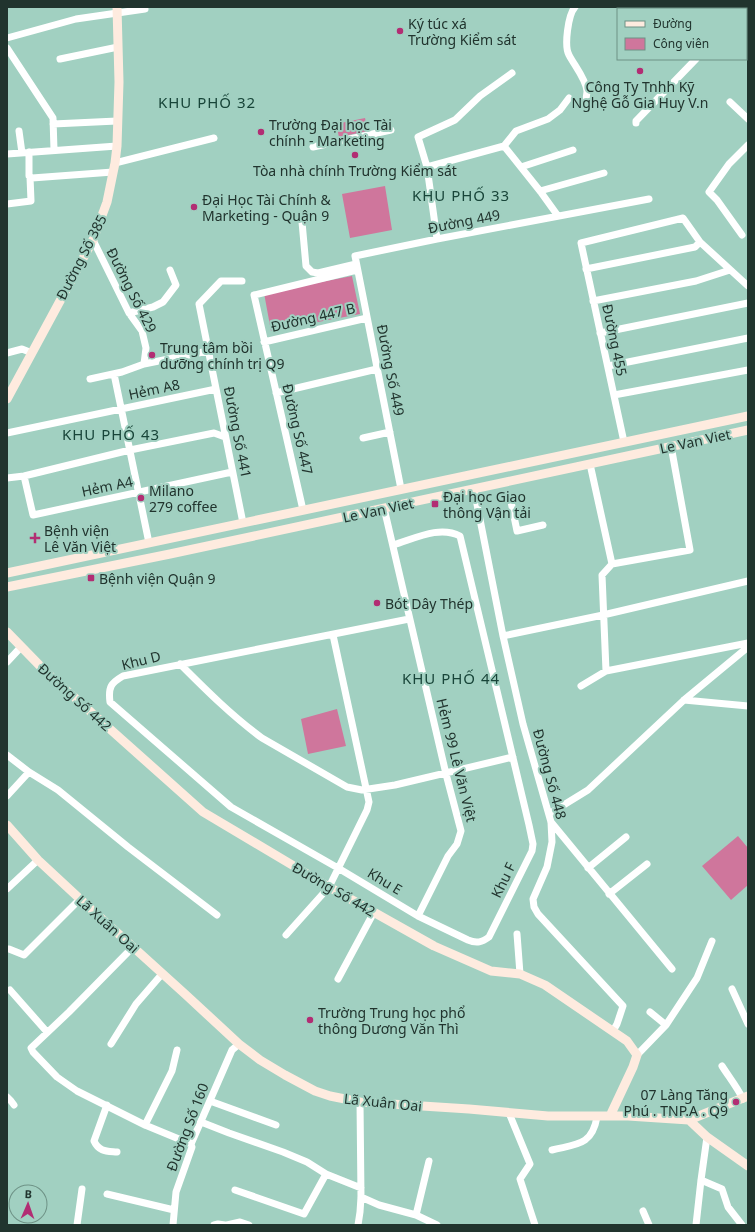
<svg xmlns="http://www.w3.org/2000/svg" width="755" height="1232" viewBox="0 0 755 1232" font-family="'Noto Sans',sans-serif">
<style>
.green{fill:#cf769c}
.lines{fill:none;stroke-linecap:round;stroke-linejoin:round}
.street{stroke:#fff;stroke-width:7}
.secondary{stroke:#feebdf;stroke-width:9}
.poi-dot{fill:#b22d73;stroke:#a1d0c1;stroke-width:1.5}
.labels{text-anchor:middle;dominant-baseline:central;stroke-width:4;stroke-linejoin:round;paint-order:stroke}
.poi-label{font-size:14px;fill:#21342e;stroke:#a1d0c1;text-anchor:start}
.street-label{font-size:14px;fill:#21342e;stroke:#a1d0c1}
.neighbourhood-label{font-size:15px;letter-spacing:1px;fill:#184539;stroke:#a1d0c1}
</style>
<rect width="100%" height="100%" fill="#a1d0c1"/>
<path class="green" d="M365,118L368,131L339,137L336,124Z
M385,186L392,230L350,238L342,194Z
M352,276L360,314L271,331L264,293Z
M337,709L346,746L308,754L301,719Z
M738,836L748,848V885L731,900L702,866Z"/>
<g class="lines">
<path class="street" d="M575,7C568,15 564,46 569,55C574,65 586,79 587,91C587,94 586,97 586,100
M746,23L748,20
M7,38L76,19L145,9
M7,48L53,118L54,150
M60,59L118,47
M730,102L748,119
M636,123V121L696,59
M53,124L117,121
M19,131L22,153
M504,146L516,131L548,119L560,110L569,98
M313,147L391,130
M29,152V176L32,178L113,172
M7,154L117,146
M115,163L214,138
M427,167L504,146L540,191L558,216
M521,167L573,150
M540,191L604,173
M7,204L31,201L30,177
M302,222L306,266L312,272L318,273L356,264
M742,235L717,200L709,192L729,164L748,145
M437,239L427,167L418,137L455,120L480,96L512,73
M586,269L695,247L700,242
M242,281H221L199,304L243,523
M593,301L696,281L730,270
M129,313L153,307L163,302L176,285L170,270
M600,333L748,303
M264,342L367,318
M7,353L22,349L32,353
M144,364L208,351
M608,366L748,338
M114,374L149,543
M90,379L122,372L144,364L146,348L142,331L129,313L93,240
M276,393L377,369
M614,395L748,370
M7,433L216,389
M363,438L390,432
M624,442L581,243L683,218L700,242L748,286
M590,464L612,564
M24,476L33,515L232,472
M7,478L24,476L130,450L214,433L225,437
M401,489L355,256L437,239L649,199
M474,489L503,636L523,724L551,822L552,842L547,867L533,899L534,907L538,914L623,1006L617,1024L613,1031
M510,497L517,531L543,525
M384,508L446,774L461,831L457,844L448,856L418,916
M303,510L254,295L357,270
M393,545C414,539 439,525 460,536L529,825L533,844L532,851L489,937C482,942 477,944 468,940L418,916L338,868L231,807L110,702C108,687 111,683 123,676L409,619
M503,636L603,615L748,581
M7,662L21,647
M180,664C206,690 232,716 262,738L347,787L362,790L395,785L513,757
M606,671L602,575L612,564L690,550L671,446
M581,686L606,671L748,643
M684,700L748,706
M7,755L29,772L58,790L128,847L217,915
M7,796L29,772
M549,814L588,790L684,700L748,647
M551,822L672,969
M588,868L626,837
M7,889L38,860
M609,894L647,864
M517,934L520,974
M286,935L329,887L367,810L369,802L333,635
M133,947L69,1012L31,1048L33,1052L57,1077L77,1091L145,1125L191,1144
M7,949H9L24,955L80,899
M338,979L374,912
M732,989L748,1024
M10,990L47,1032
M666,1025L697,978L712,941
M111,1044L136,1004L162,974
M637,1055L666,1025L650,1012
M722,1066C729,1077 737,1087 743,1099
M7,1097L11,1101L14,1105
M210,1101L276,1125
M107,1105L94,1141C99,1152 107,1151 117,1152
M509,1113L530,1164L520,1179L535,1225
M201,1122L229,1133L283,1152L307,1162L326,1174L361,1188
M145,1125L172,1071L177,1050
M552,1150C576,1144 592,1146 597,1117
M701,1180L722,1189L728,1207L742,1225
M235,1190L304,1214L326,1174
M107,1194L174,1210
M361,1197L379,1205L416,1215L437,1225
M643,1211L649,1225
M416,1215L429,1161
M77,1225L82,1189
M173,1225L176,1192L192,1147L191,1144L232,1050L239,1044
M214,1225L218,1224L225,1225
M227,1225L240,1222L249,1225
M358,1225L360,1212L361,1197L360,1102
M696,1225L701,1180L707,1137"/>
<path class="secondary" d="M7,399L93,240L107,202L115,163L117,146L119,82L117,7
M7,573L748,416
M7,587L170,554L748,430
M7,632L46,672L203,812L329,887L434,946L491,971L520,974L545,985L627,1041L637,1055L633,1067L610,1116
M7,825L38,860L80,899L185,994L239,1044L260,1060L285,1075L315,1091L330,1096L360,1102L469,1109L548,1116H628L689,1120L707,1137L748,1166
M689,1120L748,1096"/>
</g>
<g class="poi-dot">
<circle cx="400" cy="31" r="4"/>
<circle cx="640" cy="71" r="4"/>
<circle cx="261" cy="132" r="4"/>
<circle cx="355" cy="155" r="4"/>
<circle cx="194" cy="207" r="4"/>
<circle cx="152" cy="355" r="4"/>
<circle cx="141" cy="498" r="4"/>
<rect x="431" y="500" width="8" height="8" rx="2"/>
<path d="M33 532h4v4h4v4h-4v4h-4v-4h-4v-4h4z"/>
<rect x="87" y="574" width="8" height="8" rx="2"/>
<circle cx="377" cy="603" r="4"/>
<circle cx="310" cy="1020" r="4"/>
<circle cx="736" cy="1102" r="4"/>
</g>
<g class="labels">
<g class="poi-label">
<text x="408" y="23">Ký túc xá<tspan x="408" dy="16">Trường Kiểm sát</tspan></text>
<text x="640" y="86" text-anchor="middle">Công Ty Tnhh Kỹ<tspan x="640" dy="16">Nghệ Gỗ Gia Huy V.n</tspan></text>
<text x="269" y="124">Trường Đại học Tài<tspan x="269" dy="16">chính - Marketing</tspan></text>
<text x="355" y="170" text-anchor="middle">Tòa nhà chính Trường Kiểm sát</text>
<text x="202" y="199">Đại Học Tài Chính &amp;<tspan x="202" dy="16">Marketing - Quận 9</tspan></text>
<text x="160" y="347">Trung tâm bồi<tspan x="160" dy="16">dưỡng chính trị Q9</tspan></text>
<text x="149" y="490">Milano<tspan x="149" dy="16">279 coffee</tspan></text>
<text x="443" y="496">Đại học Giao<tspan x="443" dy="16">thông Vận tải</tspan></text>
<text x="44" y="530">Bệnh viện<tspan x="44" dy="16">Lê Văn Việt</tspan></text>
<text x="99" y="578">Bệnh viện Quận 9</text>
<text x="385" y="603">Bót Dây Thép</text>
<text x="318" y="1012">Trường Trung học phổ<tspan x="318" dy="16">thông Dương Văn Thì</tspan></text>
<text x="728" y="1094" text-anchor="end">07 Làng Tăng<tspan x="728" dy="16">Phú . TNP.A . Q9</tspan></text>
</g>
<g class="street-label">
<text transform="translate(464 221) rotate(-11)">Đường 449</text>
<text transform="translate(81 257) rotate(-63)">Đường Số 385</text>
<text transform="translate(132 290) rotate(63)">Đường Số 429</text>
<text transform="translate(313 317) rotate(-13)">Đường 447 B</text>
<text transform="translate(615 340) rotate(78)">Đường 455</text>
<text transform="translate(391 370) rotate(79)">Đường Số 449</text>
<text transform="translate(154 389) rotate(-12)">Hẻm A8</text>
<text transform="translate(298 429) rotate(77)">Đường Số 447</text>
<text transform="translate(238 432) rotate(79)">Đường Số 441</text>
<text transform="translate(695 441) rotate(-12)">Le Van Viet</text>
<text transform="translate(107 486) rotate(-12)">Hẻm A4</text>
<text transform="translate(378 510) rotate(-12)">Le Van Viet</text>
<text transform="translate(141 660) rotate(-14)">Khu D</text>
<text transform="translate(75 697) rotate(42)">Đường Số 442</text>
<text transform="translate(457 760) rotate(76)">Hẻm 99 Lê Văn Việt</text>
<text transform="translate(550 774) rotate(75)">Đường Số 448</text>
<text transform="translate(503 880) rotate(-64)">Khu F</text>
<text transform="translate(385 881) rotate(31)">Khu E</text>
<text transform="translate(334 889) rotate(30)">Đường Số 442</text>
<text transform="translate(108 924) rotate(42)">Lã Xuân Oai</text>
<text transform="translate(383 1102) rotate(6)">Lã Xuân Oai</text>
<text transform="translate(187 1127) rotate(-69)">Đường Số 160</text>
</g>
<g class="neighbourhood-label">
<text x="207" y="102">KHU PHỐ 32</text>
<text x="461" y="195">KHU PHỐ 33</text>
<text x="111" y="434">KHU PHỐ 43</text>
<text x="451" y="678">KHU PHỐ 44</text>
</g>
</g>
<rect width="755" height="1232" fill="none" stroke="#21342e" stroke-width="16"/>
<rect x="617" y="8" width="130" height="52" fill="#a1d0c1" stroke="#6e9286"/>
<rect x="625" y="21" width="20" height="6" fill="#feebdf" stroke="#6e9286"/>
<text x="653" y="28" font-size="12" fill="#21342e">Đường</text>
<rect x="625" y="38" width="20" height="12" fill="#cf769c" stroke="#6e9286"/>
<text x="653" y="48" font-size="12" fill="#21342e">Công viên</text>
<g transform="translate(28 1204) rotate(2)"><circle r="19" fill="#a1d0c1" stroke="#6e9286"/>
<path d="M0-3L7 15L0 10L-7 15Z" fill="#b22d73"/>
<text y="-6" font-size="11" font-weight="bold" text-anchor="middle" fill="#21342e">B</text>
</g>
</svg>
